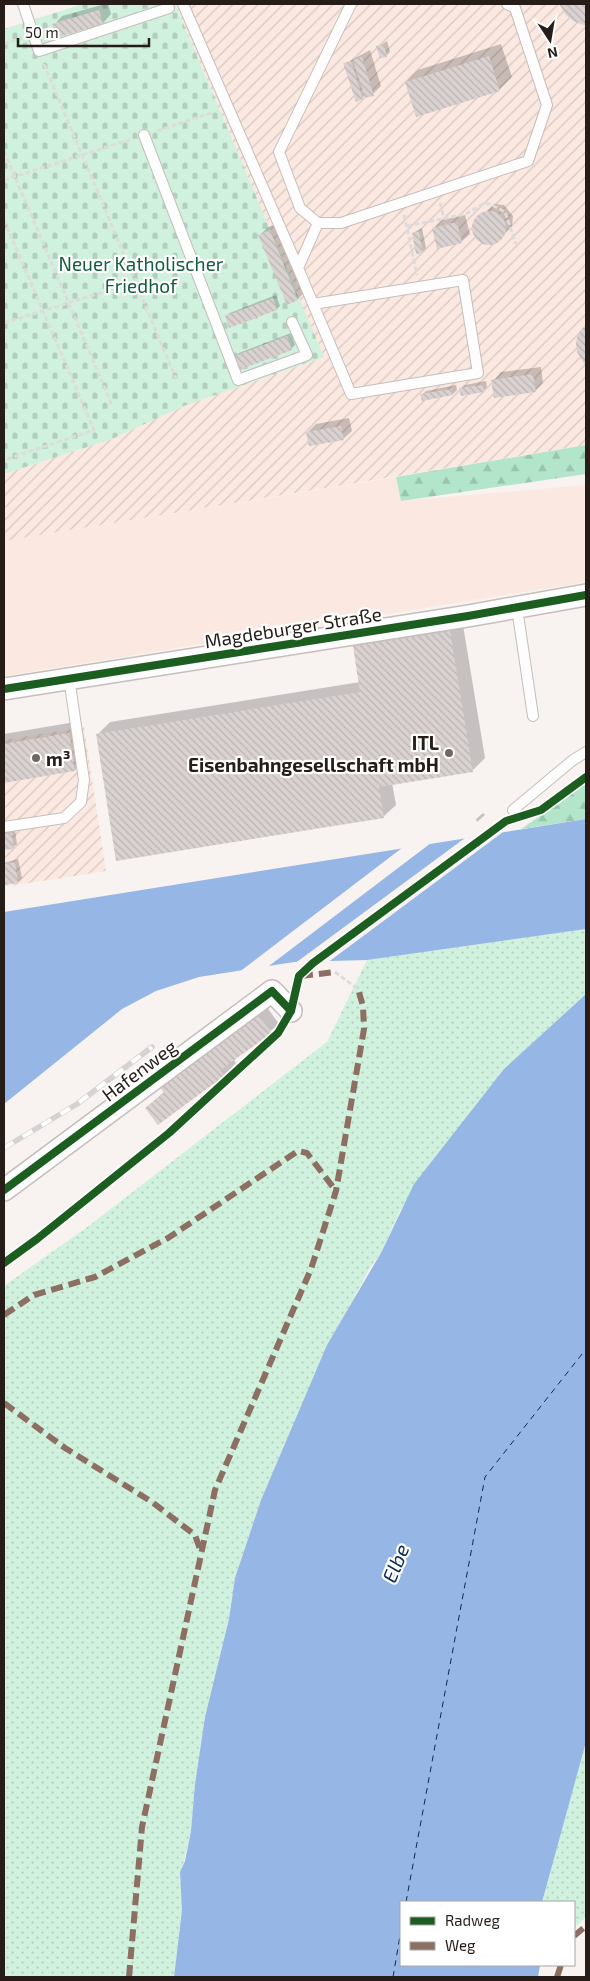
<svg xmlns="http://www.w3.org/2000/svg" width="590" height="1981" viewBox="0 0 590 1981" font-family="'Exo 2',sans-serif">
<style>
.built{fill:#fbe9e1}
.industrial{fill:url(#industrial-furrows)}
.grass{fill:url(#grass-dots)}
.forest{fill:url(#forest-firs)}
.cemetery{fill:url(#cemetery-stones)}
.water{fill:#96b6e6}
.pier{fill:#f8f2f0}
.shadow{fill:#0003}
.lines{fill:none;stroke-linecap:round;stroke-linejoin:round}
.ferry{stroke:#0c2b57;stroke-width:1;stroke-dasharray:6 5;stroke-linecap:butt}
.building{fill:url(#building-back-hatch)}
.service-casing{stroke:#c5bebb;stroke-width:12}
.minor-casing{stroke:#c5bebb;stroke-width:24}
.path{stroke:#dedcdb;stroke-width:3;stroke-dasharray:5 2.5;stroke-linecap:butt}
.service{stroke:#fefdfd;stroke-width:10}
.minor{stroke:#fefdfd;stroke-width:21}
.rail-casing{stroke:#d5d3d2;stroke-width:5.5}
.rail{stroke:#fff;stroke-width:4;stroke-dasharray:11;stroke-linecap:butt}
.quiet{stroke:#8d6e63;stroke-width:6;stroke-dasharray:12 6;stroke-linecap:butt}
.cycleway-casing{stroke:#fff;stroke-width:11}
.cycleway{stroke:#1b5e20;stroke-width:8}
.poi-dot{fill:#706864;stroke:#fff;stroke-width:2}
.labels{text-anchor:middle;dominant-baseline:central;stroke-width:4.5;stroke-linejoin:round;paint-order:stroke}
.park-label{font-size:19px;fill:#125d3e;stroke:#fff}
.street-label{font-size:19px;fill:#261d18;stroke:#fff}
.poi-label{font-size:19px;font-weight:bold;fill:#261d18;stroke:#fff;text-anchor:end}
.water-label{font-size:20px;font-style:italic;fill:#0c2b57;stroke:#fff}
</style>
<defs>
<pattern id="industrial-furrows" width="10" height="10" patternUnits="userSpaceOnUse" patternTransform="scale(1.25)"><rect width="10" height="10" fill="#fbe9e1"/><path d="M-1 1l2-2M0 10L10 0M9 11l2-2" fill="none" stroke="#d7c7c0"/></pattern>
<pattern id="grass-dots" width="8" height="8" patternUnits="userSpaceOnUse" patternTransform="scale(1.25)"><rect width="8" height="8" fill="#cff1dd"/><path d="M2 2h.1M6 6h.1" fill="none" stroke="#b2cebd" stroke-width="1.8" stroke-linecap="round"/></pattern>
<pattern id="forest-firs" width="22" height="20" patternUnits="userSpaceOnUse" patternTransform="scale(1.25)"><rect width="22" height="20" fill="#b2e5ca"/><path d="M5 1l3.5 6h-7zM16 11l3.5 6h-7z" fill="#99c4ad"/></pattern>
<pattern id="cemetery-stones" width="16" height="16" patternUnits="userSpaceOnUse" patternTransform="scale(1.25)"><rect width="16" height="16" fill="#cff1dd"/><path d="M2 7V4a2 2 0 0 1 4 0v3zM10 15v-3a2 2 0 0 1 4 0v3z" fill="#b2cebd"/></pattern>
<pattern id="building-back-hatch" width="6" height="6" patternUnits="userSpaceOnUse" patternTransform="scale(1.25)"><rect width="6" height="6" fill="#dad2d1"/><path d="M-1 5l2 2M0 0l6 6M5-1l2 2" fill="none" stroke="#bbb4b3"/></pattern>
</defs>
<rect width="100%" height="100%" fill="#f8f2f0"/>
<path class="built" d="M396,477L401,501L586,485V582L4,676V541Z"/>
<path class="industrial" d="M175,4H586V445L4,541V474L112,439L184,406L324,357Z
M84,727L106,871L4,887V740Z"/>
<path class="grass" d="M586,929V994L504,1069L400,1211L382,1251L369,1269L313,1378L261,1500L235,1578L229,1619L205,1717L195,1784L191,1831L180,1878L183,1896L182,1910L174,1977H4V1286L90,1225L327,1042L367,960Z
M586,1742V1917L574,1928V1902H542V1898Z"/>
<path class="forest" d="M586,445V474L401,501L396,477Z
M586,784V819L521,829Z"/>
<path class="cemetery" d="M83,4H175L324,357L184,406L112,439L4,474V29Z"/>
<path class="water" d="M586,819V929L367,960L294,962L199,977L156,991L122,1009L4,1104V912Z
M586,994V1742L542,1902H401V1965H540L538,1977H174L182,1910L180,1872L185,1861L191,1831L195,1784L205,1717L229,1619L235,1578L261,1500L327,1345L382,1251L414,1184L504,1069Z"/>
<path class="pier" d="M503,832L327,963L294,964L465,838Z
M431,843L265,969L238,973L402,848Z"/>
<path class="shadow" d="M105,4H108L111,14L103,23L54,25L62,16Z
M387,41L390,52L386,56L378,47Z
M501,44L512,77L499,90L406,82L418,70Z
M370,50L381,86L373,94L365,95L362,98L344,64Z
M494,204L504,205L513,216L512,226L495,242L485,244L474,234V223Z
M465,215L470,234L461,242L433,229L442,220Z
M279,223L306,291L298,299L287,303L260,235L268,227Z
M422,228L426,248L422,252L413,233Z
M276,295L280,306L277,309L226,316L230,313Z
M291,333L295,345L291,349L235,356L239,353Z
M541,367L543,383L535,391L493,381L501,372Z
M486,381L487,387L483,391L461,389L465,385Z
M456,385L457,390L453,394L422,395L426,391Z
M349,418L352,431L343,439L308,432L316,424Z
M462,619L485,758L472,771L392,783L396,805L383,817L97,735L110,722L360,682L354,647L366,634Z
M81,721L87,757L75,770L4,782V734Z
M483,813L485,815L477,822L476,819Z
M15,830L17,844L13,847L4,849V832Z
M18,859L22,878L18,882L5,884L4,863Z
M264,1003L279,1024L234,1060L236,1063L224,1075L146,1108Z"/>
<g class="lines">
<path class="ferry" d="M406,1902L485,1477L586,1349
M393,1977L401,1930"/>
</g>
<path class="building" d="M559,4H586V26L573,21L566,15Z
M99,10L103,24L56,38L52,24Z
M384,44L387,57L380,58L376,46Z
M489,56L500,91L416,117L405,82Z
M362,57L374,96L365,98L353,60Z
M351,61L363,99L356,102L343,63Z
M472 228a17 17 0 1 1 34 0a17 17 0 1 1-34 0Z
M457,222L462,243L437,249L432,228Z
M270,230L298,300L287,305L258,235Z
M419,231L423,253L416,254L412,233Z
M273,298L277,310L229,328L225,316Z
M586,324V367L577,352L576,343L578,334Z
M287,336L292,350L239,370L234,356Z
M533,374L536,392L494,398L491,380Z
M483,385L484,392L461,396L459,388Z
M452,389L453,395L422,401L420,394Z
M341,426L344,440L309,446L306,432Z
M450,631L473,772L379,787L384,818L116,861L96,734L360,692L353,646Z
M69,733L75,771L4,783V744Z
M12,833L14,849L4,850V834Z
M15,862L18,883L4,885V864Z
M255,1011L272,1033L220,1070L224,1076L158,1125L145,1108L164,1093L159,1086Z"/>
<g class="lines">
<defs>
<path id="service" d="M23,4L39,51L169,8
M183,4L298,268
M351,4L279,152L300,208L318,223H341L528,161L547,105L515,8L507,4
M144,135L238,380L307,355L292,322
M313,304L463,280L478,373L351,394L298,268L318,223
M517,608L533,716
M513,810L573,760L586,752
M4,827L64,818L81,802L84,780L69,678"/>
<path id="minor" d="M4,689L468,616L586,595
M4,1190L272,991L291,1011"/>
</defs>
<use href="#service" class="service-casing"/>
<use href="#minor" class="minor-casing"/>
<path class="path" d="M4,44L22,38
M44,64L177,381
M157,131L214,112
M4,151L112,405
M4,180L132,139
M440,203L444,218
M404,215L417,275
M4,220L94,430L4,460
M407,226L466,214L483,204H490L505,212L516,244
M4,323L135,282
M335,972L358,989"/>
<use href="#service" class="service"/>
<use href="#minor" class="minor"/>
<defs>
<path id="rail" d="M4,1148L77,1104L152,1047"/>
</defs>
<use href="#rail" class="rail-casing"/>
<use href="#rail" class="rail"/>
<path class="quiet" d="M301,976L335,972
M4,1315L34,1295L95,1277L168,1238L298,1151L307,1153L336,1191
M4,1403L65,1448L152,1502L195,1535L201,1552
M574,1936L586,1926
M129,1977L142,1827L215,1490L311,1269L336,1191L364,1029L363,1006L358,989
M557,1977L561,1965"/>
<defs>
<path id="cycleway" d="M4,689L468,616L586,595
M4,1190L272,991L291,1011
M4,1263L37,1239L169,1133L278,1033L291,1011L299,976L313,963L506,821L541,810L586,777"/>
</defs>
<use href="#cycleway" class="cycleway-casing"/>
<use href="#cycleway" class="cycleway"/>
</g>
<g class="poi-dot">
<circle cx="449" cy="753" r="5"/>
<circle cx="36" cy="758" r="5"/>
</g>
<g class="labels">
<g class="park-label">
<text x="141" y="263">Neuer Katholischer<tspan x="141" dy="22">Friedhof</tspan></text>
</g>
<g class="street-label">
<text transform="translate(293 627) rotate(-9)">Magdeburger Straße</text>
<text transform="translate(139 1070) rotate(-37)">Hafenweg</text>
</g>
<g class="poi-label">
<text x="439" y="742">ITL<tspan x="439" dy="22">Eisenbahngesellschaft mbH</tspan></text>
<text x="46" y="758" text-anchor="start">m³</text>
</g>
<g class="water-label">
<text transform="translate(395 1563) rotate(-68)">Elbe</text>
</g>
</g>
<rect width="590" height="1981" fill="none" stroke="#261d18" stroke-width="10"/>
<rect x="400" y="1901" width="175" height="65" fill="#ffffff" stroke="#a8a5a3"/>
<rect x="410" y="1917" width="25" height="8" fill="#1b5e20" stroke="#a8a5a3"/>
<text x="445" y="1926" font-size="15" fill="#261d18">Radweg</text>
<rect x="410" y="1942" width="25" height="8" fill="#8d6e63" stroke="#a8a5a3"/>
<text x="445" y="1951" font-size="15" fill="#261d18">Weg</text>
<g transform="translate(550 40) rotate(168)" stroke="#ffffff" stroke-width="4" paint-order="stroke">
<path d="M0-4L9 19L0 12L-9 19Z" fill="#261d18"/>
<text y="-8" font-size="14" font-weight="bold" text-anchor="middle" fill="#261d18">N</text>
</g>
<path d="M18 38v8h131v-8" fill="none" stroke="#261d18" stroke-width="2.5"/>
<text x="25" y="38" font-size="15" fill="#261d18" stroke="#ffffff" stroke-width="4" paint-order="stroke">50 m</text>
</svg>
